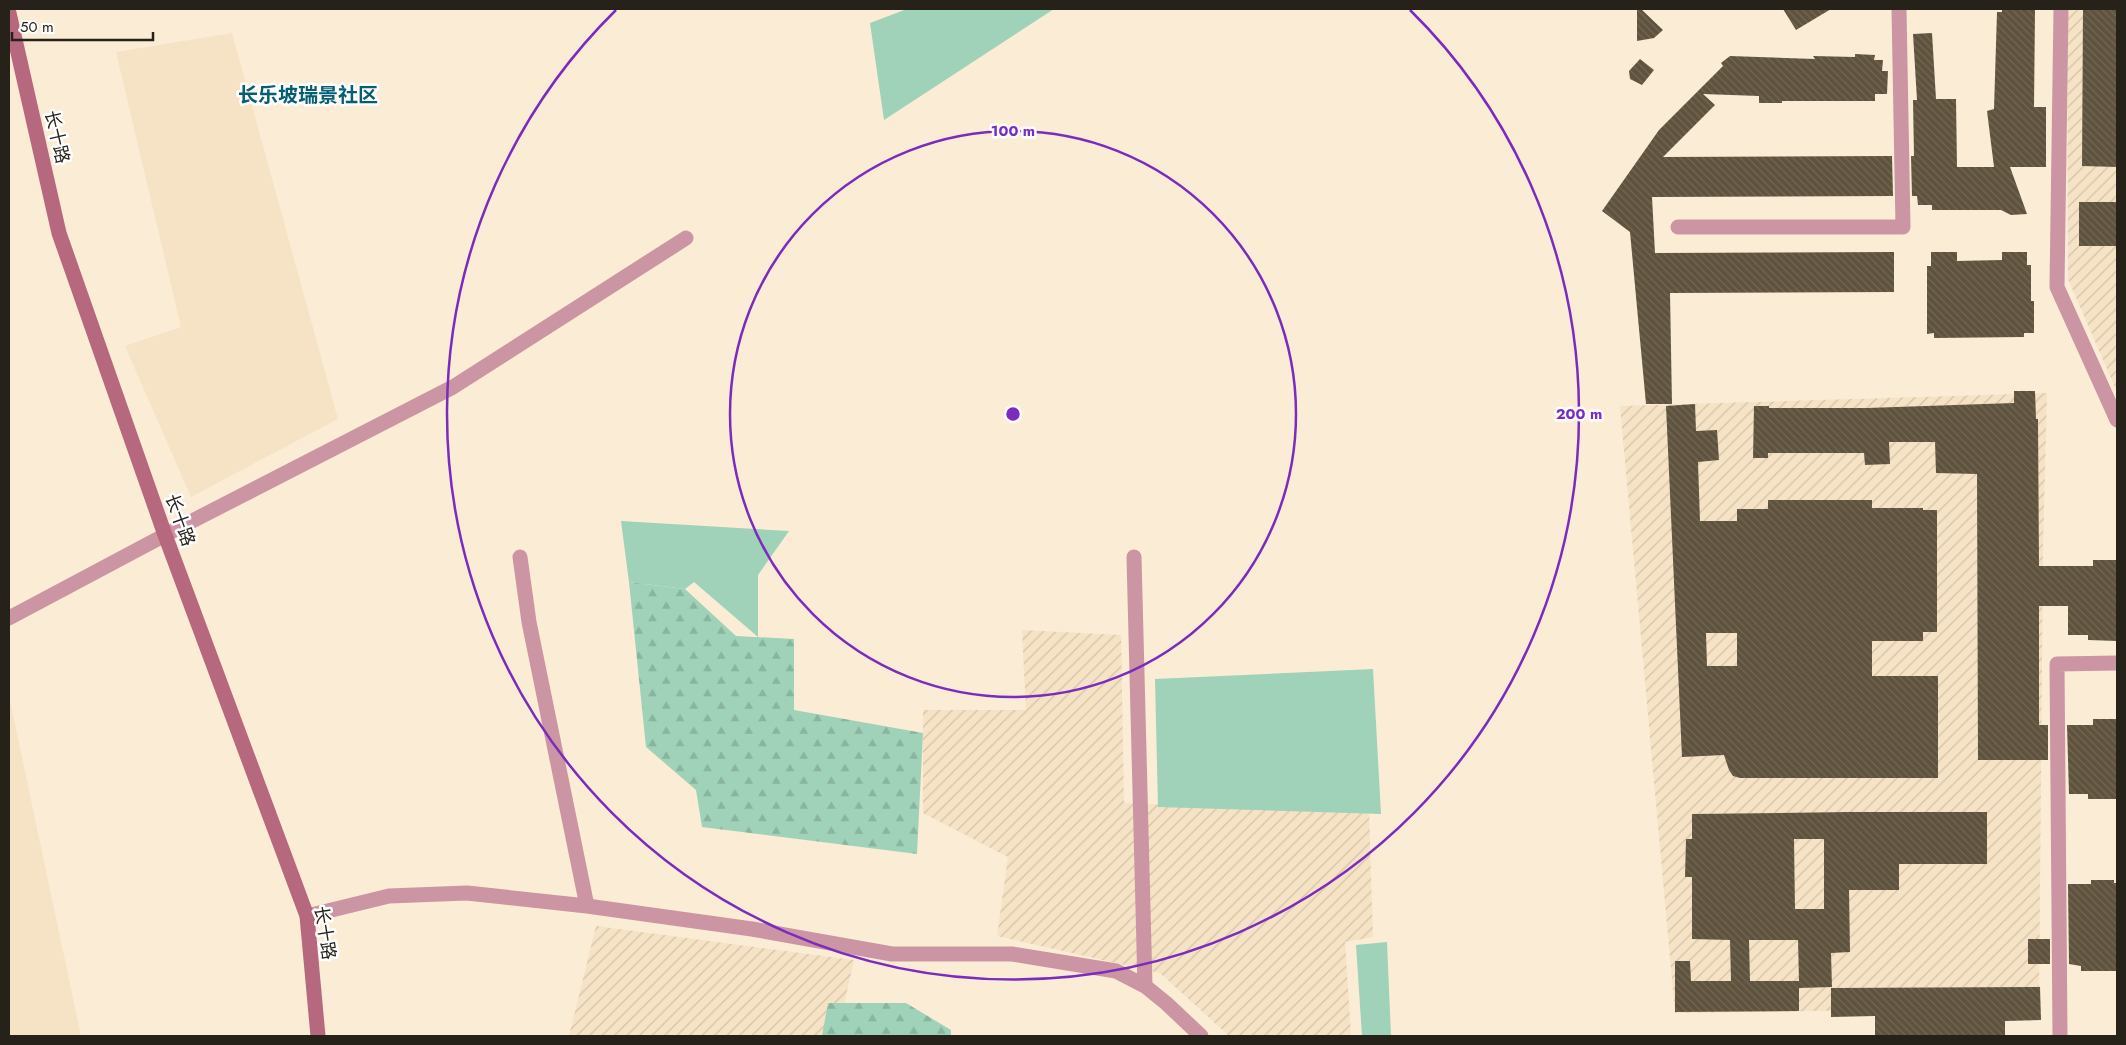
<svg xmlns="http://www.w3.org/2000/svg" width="2126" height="1045" viewBox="0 0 2126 1045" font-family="Jost,'Noto Sans SC',sans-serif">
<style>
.built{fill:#f6e3c5}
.industrial{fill:url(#industrial-furrows)}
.green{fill:#9fd2b8}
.forest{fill:url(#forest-firs)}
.building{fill:url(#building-back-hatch);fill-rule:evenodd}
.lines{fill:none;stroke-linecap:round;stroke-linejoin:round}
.street{stroke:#cb95a3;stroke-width:15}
.secondary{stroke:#b6687f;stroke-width:15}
.ring{fill:none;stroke:#7b2cbf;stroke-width:2.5}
.labels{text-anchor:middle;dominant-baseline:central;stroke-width:5;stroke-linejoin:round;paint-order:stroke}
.street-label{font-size:18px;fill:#262119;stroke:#fff}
.quarter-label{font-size:20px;font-weight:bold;fill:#065e73;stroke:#fff}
.centre{fill:#7b2cbf;stroke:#fff;stroke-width:2.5}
.ring-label{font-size:15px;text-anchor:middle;font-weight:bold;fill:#7b2cbf;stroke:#fff;stroke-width:5;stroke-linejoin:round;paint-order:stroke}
</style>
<defs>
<pattern id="industrial-furrows" width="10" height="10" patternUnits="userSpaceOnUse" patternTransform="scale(1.25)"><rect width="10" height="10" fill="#f6e3c5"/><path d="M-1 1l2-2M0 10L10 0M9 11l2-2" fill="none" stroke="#d3c2a9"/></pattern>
<pattern id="forest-firs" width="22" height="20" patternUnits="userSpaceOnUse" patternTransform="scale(1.25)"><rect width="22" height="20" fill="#9fd2b8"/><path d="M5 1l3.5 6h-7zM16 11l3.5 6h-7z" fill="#89b49e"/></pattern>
<pattern id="building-back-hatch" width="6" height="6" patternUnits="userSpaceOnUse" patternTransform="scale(1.25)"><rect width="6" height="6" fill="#5f533e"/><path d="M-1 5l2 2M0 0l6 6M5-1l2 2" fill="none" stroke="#726857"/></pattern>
</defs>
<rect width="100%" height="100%" fill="#fbecd5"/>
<path class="built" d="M232,33L338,419L191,497L125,346L181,327L116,52Z
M9,696L81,1036H9Z"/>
<path class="industrial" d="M2067,9H2117V392L2068,279Z
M2047,393L2043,548L2039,1008L1675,1013L1620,406Z
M1022,630L1121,635L1124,803L1369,813L1373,937L1345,942L1351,1036H1229L1160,973L997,936L1008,857L923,813V710H1026Z
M596,926L854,960L837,1036H569Z"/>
<path class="green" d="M907,9H1054L884,120L870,23Z
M621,521L789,531L758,575V637L694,582L685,589L629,582Z
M1373,669L1381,814L1158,807L1155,679Z
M1387,942L1391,1036H1362L1356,945Z"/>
<path class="forest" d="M629,582L685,589L736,636L794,639V710L923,733L917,854L702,827L696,790L646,747Z
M828,1003H906L951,1030V1036H822Z"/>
<path class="building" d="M1637,9H1641L1663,30L1654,38L1637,41Z
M1783,9H1831L1796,30Z
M2002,9H2035L2034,107H2046V167H2010L2027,214L2011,215L2001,210H1932V205H1918L1917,196H1912L1911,156H1914L1913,100H1917L1913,34L1932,33L1936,99H1956L1957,167H1994L1987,111L1994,109L1997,12H2002Z
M2083,9H2117V167L2082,166Z
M1855,54L1875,55L1874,60H1883L1882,71H1888L1887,94H1875V101H1782V103H1759V96L1703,94L1715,105L1663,157L1892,156L1893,196L1652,197L1655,253L1894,252V292L1670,293L1672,404H1646L1630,232L1602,211L1659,130L1723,66L1721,63L1730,56L1815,59L1813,56L1855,57Z
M1640,59L1654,70L1642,85L1630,79L1629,71Z
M2079,202H2117V246H2079Z
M1931,252H1957V261L2002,260V252H2027V265H2031V301H2034V333H2024V337L1934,338V333L1927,334V266H1931Z
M2014,391H2035L2036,419H2038L2039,566H2093V560H2116L2117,641L2088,640V635H2068V606H2039V725H2048V760H1978L1977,474L1936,473L1935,442H1889L1890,464L1865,465L1864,453H1768V458H1753L1754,406H1769V408H1867L2014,403Z
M1695,404L1696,431L1717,430L1719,460L1698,462L1700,521H1737V509H1768V500H1872V508H1923V510H1937V632H1923V641H1872V676H1938V778H1740L1733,776L1729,770L1724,755L1682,757L1666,406ZM1706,633H1737V666H1707Z
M2093,719H2116V724H2117V799H2088V794H2069L2067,725H2093Z
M1849,812H1987V864H1899V890H1849L1850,952L1831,953L1832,987L1799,988V1011L1675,1012V961H1690L1691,981H1731L1730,940L1692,939V877H1685L1686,839H1692V814ZM1794,839H1824V909H1795ZM1749,940H1798L1799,981H1750Z
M2091,880H2114V883H2117V971H2081V966L2069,964L2068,884H2091Z
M2028,939H2050V964H2028Z
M2040,987L2041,1020L2005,1021V1036H1875V1016L1831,1017V988Z"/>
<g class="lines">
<path class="street" d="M2061,9L2057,287L2117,420
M1678,227H1903L1899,9
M520,557L529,622L587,906
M1134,557L1145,986
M9,618L165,535L453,387L686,238
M307,916L389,896L467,893L587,906L752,929L892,954H1012L1116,971L1145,986L1166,1003L1201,1036
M2060,1036L2057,664L2117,663"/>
<path class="secondary" d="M9,13L59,233L165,535L307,916L318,1036"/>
</g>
<g class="ring">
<circle cx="1013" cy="414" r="283"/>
<path d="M1410 10A566 566 0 1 1 616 10"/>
</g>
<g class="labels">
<g class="street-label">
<text transform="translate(57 137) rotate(77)">长十路</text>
<text transform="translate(180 520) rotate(70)">长十路</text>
<text transform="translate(325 933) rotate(81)">长十路</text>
</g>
<g class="quarter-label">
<text x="308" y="95">长乐坡瑞景社区</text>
</g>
</g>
<circle cx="1013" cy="414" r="8" class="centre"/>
<g class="ring-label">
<text x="1013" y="136">100 m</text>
<text x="1579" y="419">200 m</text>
</g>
<rect width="2126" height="1045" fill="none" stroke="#262119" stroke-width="20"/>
<path d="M12 32v8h141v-8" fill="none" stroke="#262119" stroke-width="2.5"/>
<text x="20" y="32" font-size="15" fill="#262119" stroke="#ffffff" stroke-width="4" paint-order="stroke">50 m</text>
</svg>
